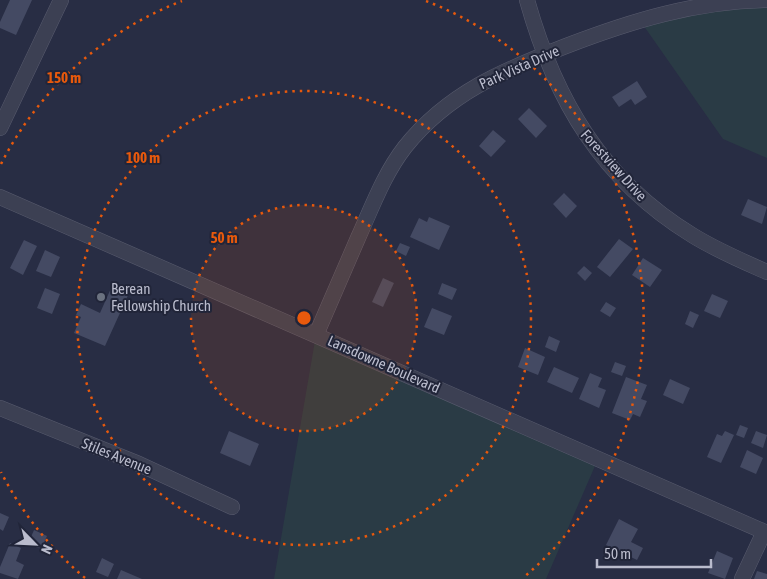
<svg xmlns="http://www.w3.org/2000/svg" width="767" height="579" viewBox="0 0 767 579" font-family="'Asap Condensed',sans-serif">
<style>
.green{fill:#2a3b45}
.building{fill:#444a63}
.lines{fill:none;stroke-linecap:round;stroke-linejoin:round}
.minor-casing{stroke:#585b6e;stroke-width:16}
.minor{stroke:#3c4053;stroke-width:15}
.ring{fill:none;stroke:#e8590c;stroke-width:2.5;stroke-dasharray:2.5 5}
.worship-dot{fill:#6b7280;stroke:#212539;stroke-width:2}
.labels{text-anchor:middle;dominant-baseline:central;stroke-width:4;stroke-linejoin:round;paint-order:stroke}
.street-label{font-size:15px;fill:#babccd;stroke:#212539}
.poi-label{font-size:15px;fill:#babccd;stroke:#212539;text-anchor:start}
.centre{fill:#e8590c;stroke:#212539;stroke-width:2.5}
.ring-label{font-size:15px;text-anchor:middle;font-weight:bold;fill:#e8590c;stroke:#212539;stroke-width:4;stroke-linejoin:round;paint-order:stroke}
</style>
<rect width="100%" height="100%" fill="#282d44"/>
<path class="green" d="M767,0V158L723,139L639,19Z
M316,335L598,459L546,579H274Z"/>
<path class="building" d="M10,0H32L16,35L0,28V22Z
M637,81L647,97L635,105L631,99L619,107L612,97Z
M529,108L547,126L536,138L518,119Z
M493,130L506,141L491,157L479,146Z
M564,193L577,206L566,218L553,204Z
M748,199L767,207L762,224L741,215Z
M429,217L450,226L439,250L410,237L419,218L427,222Z
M619,239L633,249L610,277L597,267Z
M24,240L37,246L23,275L10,268Z
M400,243L410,247L406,256L396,251Z
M45,250L60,257L51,277L36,271Z
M643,258L662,270L650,287L632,275Z
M584,266L592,273L585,281L577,273Z
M383,278L394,283L383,307L372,302Z
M442,283L457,289L452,300L438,294Z
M112,286L129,293L105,346L74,333L81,317L76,315L81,304L100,313Z
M45,288L60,294L52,314L37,308Z
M712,294L728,301L720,318L704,311Z
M606,302L616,308L610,317L600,311Z
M432,308L452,316L444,335L424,327Z
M690,311L699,315L693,328L685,324Z
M549,336L560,341L556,352L545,347Z
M525,348L545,357L538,375L518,367Z
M615,362L626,366L622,376L611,372Z
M554,367L579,378L572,393L547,382Z
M590,373L602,378L598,387L606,390L599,408L579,399Z
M626,377L647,385L641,399L647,401L640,417L633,414L630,420L612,413Z
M670,379L690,388L683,404L663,395Z
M740,425L748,428L744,438L736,435Z
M229,431L259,444L250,466L220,453Z
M725,431L734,435L721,463L707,457L717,434L722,436Z
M756,431L767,435L763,448L751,443Z
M747,450L763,458L756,474L740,467Z
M0,513L9,517L3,531L0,529Z
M619,519L638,529L631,542L643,548L637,560L606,545Z
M34,530L47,536L41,549L28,544Z
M10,543L21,548L16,561L24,565L18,579L0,573V567Z
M717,551L733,558L725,579L708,573Z
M102,558L114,564L108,577L96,572Z
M121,570L142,579H117Z
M757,571L767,574V579H754Z"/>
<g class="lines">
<defs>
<path id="minor" d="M527,0C555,100 602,180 692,235C716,250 742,261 767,272
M0,128L61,0
M0,197L767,533
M316,335C330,302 344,270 358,238C372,207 384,174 405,147C448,93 504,70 566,46C631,21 696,1 767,0
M0,408L139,464L232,507
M742,579L764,532"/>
</defs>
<use href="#minor" class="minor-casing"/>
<use href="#minor" class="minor"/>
</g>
<circle cx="304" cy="318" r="113" fill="#e8590c" fill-opacity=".12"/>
<g class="ring">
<circle cx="304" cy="318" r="113"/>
<circle cx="304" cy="318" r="227"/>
<path d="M85 578A340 340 0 0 1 1 472M1 164A340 340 0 0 1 182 1M426 1A340 340 0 0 1 523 578"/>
</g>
<circle class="worship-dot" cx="101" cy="297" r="5"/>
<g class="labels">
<g class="street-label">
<text transform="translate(519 67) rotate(-24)">Park Vista Drive</text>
<text transform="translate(614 165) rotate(48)">Forestview Drive</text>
<text transform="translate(384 364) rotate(24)">Lansdowne Boulevard</text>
<text transform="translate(117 456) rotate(22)">Stiles Avenue</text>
</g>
<g class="poi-label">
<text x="111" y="288">Berean<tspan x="111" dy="17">Fellowship Church</tspan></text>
</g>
</g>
<circle cx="304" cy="318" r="8" class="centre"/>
<g class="ring-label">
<text x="64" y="83">150 m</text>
<text x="143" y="163">100 m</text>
<text x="224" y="243">50 m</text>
</g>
<g transform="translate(35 544) rotate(114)" stroke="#212539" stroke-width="4" paint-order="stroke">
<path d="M0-4L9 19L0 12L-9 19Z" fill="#babccd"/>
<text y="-8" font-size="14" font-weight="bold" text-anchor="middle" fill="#babccd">N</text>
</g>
<path d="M597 559v8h114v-8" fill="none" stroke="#babccd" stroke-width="2.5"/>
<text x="604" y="559" font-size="15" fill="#babccd" stroke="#212539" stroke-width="4" paint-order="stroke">50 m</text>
</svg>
